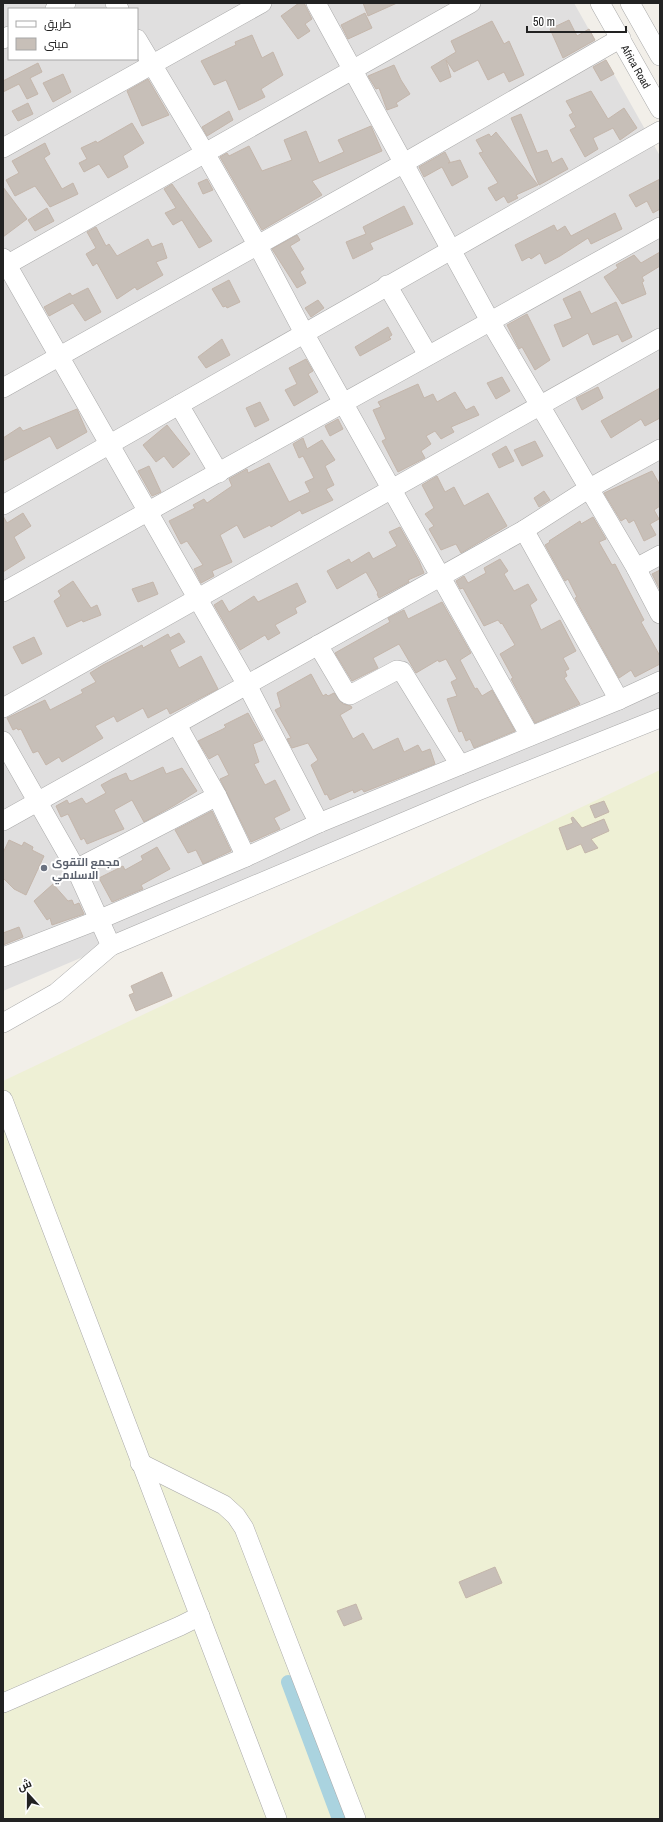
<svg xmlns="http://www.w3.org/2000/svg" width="663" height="1822" viewBox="0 0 663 1822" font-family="'Archivo Narrow',Cairo,sans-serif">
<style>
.residential{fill:#e0dfdf;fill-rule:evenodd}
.farmland{fill:#eef0d5}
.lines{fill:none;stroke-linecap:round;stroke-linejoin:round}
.canal{stroke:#aad3df;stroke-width:14}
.building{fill:#c7bfb8;stroke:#c4b6ab}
.minor-casing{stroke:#a9a9a9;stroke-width:20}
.minor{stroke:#fff;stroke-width:19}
.worship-dot{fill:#6b7280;stroke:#fff;stroke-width:1.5}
.labels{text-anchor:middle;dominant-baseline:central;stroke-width:4;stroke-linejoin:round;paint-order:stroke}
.street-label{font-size:11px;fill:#222;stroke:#fff}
.worship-label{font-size:11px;font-weight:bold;fill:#5b616d;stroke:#fff;text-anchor:start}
</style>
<rect width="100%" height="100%" fill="#f2efe9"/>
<path class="residential" d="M3,3H574L660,156V711L3,991ZM9,9H137V59H9Z"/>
<path class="farmland" d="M660,770V1819H3V1081Z"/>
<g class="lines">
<path class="canal" d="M288,1682L339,1819"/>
</g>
<path class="building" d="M299,3H304L312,19L305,24L310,31L298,39L281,16Z
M363,3H397L368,16Z
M365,13L372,28L348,39L341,25Z
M569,20L577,36L589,29L595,40L563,58L550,29Z
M492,21L504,44L509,41L524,75L509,82L504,72L488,80L478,60L454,72L446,60L451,77L440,82L431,67L456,52L451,41Z
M252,35L262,58L273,52L283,75L261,89L265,97L239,110L226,80L214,85L201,61L236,45L235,42Z
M606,60L614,74L601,81L593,67Z
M38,63L42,72L30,78L38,94L27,99L19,84L3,92V81Z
M394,65L401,80L410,94L396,103L398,106L387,110L379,88L376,89L368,76Z
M63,74L71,92L53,102L43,83Z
M148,79L169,115L142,126L127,91Z
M591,91L608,119L624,108L637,128L620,140L613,128L593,138L598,149L585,157L570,130L576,127L569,115L573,113L566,101Z
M28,103L33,114L18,121L12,111Z
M229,111L233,120L207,136L202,127Z
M521,114L537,153L547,150L552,163L562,158L568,169L539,185L511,118Z
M132,123L144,143L123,156L128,167L108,178L99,164L84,172L79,163L87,159L81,148L96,141L97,143Z
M371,126L382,151L312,181L322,195L262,230L220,157L227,153L229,156L249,146L262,171L292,160L284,140L306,131L319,163L344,152L338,140Z
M496,132L538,185L516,195L518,198L508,203L504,196L496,201L488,188L498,183L479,153L483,152L476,140L489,134L491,137Z
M45,143L50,154L44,158L62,189L73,183L78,194L50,207L35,186L15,196L6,180L19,173L12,161Z
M445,152L450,162L448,163L460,160L468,177L452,186L442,167L424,177L419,167Z
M207,179L213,190L203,194L198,183Z
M660,179V209L653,213L647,201L636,207L629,195Z
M172,184L212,241L199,248L182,220L173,225L165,213L176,208L164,189Z
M3,187L27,219L3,237Z
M404,206L413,224L370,243L373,249L353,259L346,242L366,234L363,227Z
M47,208L54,221L35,231L28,220Z
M615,213L622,229L591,244L588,238L560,256L545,264L540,253L531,259L529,257L522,261L515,245L554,225L557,231L565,226L571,236Z
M96,227L106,246L109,244L117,256L148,239L152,247L162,243L167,258L156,262L163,275L137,290L135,287L117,299L97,263L93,266L86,254L96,248L87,232Z
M297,235L300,240L290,246L304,269L300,272L306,283L297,288L272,249Z
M660,252V266L642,277L644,281L642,282L646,294L622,304L604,277L618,268L616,265L634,255L641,263Z
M229,280L240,302L227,308L226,306L223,307L212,289Z
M88,288L101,312L85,321L73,303L49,316L44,307L70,293L72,296Z
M580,291L591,314L616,302L632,337L622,342L618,334L593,345L588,333L563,347L554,325L572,318L563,299Z
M318,300L324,308L311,317L305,308Z
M527,314L550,360L535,370L522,347L519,349L507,325Z
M388,327L392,335L389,337L391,339L360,356L355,347Z
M222,339L230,355L206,368L198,357Z
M306,359L313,371L308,374L318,392L294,406L285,390L297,384L289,368Z
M502,377L510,391L496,399L487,383Z
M418,384L424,398L433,394L437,402L455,392L466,410L474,406L479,415L451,427L454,432L441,439L435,431L426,436L431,444L421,451L425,458L398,472L382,441L386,439L373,410L381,407L378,402Z
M598,387L603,398L582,410L576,398Z
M660,388V418L645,426L641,419L611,438L601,421Z
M260,402L269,420L255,427L246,408Z
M77,409L87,432L57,449L50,436L3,461V438L20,427L23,431Z
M338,419L343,429L330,436L325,426Z
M167,425L190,454L173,468L164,456L156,462L143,445Z
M303,438L307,449L322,440L335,460L325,466L334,485L326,489L333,500L302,514L300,510L271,527L270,525L244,538L237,525L220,535L232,562L212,571L214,576L201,583L194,569L203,565L187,541L181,544L169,521L195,508L193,505L204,499L207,503L232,486L229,479L247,469L248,473L269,463L289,502L310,492L305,482L314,478L303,456L299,458L293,444Z
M535,441L543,456L522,466L514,450Z
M506,446L514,461L499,468L492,454Z
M149,466L161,492L152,496L138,471Z
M652,471L660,485V506L654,510L659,519L650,524L656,535L644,541L634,520L629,523L626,518L621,521L604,493Z
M437,476L445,492L454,487L464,506L488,493L507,526L461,553L456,544L441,550L429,529L434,526L425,514L434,508L422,485Z
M544,491L550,500L539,507L534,498Z
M23,513L31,526L14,537L25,558L3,572V516L7,523Z
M593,517L606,539L599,542L600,544L612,565L615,564L644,620L641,622L660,656V664L635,677L631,670L619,678L579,606L575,598L577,597L568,579L565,581L545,545L550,542L549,541L580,521L581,524Z
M400,527L419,561L424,573L408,580L409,582L379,598L377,594L378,593L366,572L337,589L327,571L349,559L351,563L369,552L373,559L397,546L389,532Z
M500,559L508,571L504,574L514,591L528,584L537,600L530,605L541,630L560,620L576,651L563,658L569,669L565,671L567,676L564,678L580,704L535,723L511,679L513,678L500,654L515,645L502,623L501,624L498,620L484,626L463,588L460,589L456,581L464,576L468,583L486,573L484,568Z
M660,570V590L652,574Z
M73,581L91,608L97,605L101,615L83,622L82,620L67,627L54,601L61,596L58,591Z
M153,582L158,594L138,602L132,589Z
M297,583L306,602L295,608L297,613L275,625L280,633L268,640L265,635L240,650L214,605L222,600L229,612L254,596L258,602Z
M442,602L471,653L460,660L475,689L477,688L482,696L492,690L515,731L474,748L470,739L466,741L462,731L459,732L447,699L457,696L451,682L457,679L446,659L439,662L438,660L416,673L399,644L373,658L378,668L352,681L335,653L390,622L388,618L404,610L408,619Z
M179,633L185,642L170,650L179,668L201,656L218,689L170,714L167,708L148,718L143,708L117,722L114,716L95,726L103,738L62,762L59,757L46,765L38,751L33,753L21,729L18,730L17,728L13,730L7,718L45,700L50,710L83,693L81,690L96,682L90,673L103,665L142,645L143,648L168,634L170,638Z
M34,637L42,654L22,664L13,647Z
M311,674L323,696L326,694L328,696L334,693L343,704L351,706L352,708L340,715L353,739L363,733L373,750L398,738L404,752L418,745L422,752L430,749L435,764L364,792L362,789L354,793L353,790L330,800L327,794L325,795L311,765L318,760L308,743L292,748L287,739L291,738L275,710L281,707L277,693Z
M248,713L263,740L253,744L259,762L254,764L265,785L275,780L290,810L274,818L280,829L251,842L220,779L229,775L218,754L209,759L198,741L223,729L226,727L224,725Z
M163,767L166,774L182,768L197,791L175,805L144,822L132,800L114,810L124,829L87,844L84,838L81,840L68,814L61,817L56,806L67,800L69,804L82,798L86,804L106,793L101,785L112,779L126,773L129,780L132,781Z
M604,801L609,812L595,818L590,806Z
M212,811L231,851L203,864L196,850L188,853L175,830Z
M573,817L582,828L604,819L609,831L591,839L598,848L585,853L581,844L567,850L559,828L573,823L571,818Z
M9,840L22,846L24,842L33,847L32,850L44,856L26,895L14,889L3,878V853Z
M157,847L170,869L141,885L143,889L112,902L99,878L123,866L125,870L143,860L141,856Z
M53,884L68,901L72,900L74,905L79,903L84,914L52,925L50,918L47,920L34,901Z
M19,927L23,937L3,945V933Z
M162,972L172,996L136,1011L129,995L134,993L131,986Z
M495,1567L502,1583L466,1598L459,1582Z
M356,1604L362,1619L344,1626L337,1611Z"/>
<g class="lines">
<defs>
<g id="minor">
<path d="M115,3L119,9"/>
<path d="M316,3L490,321L636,568L660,614"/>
<path id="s1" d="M600,3L660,109"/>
<path d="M630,3L660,56"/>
<path d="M55,9L66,3"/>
<path d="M3,39L9,36"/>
<path d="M137,39L205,153L257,244L304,333L530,736"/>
<path d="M3,148L262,3"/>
<path d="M3,258L247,685L319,823"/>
<path d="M3,267L471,3"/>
<path d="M387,285L428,355"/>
<path d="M3,388L404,163L621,38"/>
<path d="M179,405L219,473"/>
<path d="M3,505L660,131"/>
<path d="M524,530L619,700"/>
<path d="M636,568L660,555"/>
<path d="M3,592L660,227"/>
<path d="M318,645L347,694L350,695L397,670L402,671L460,765"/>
<path d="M3,708L660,338"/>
<path d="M177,725L217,796L246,857"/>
<path d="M3,741L76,869L111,946"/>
<path d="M3,821L524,530L588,489L660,449"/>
<path d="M76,869L217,796"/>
<path d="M3,957L98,920L246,857L319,823L619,700L660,681"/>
<path d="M3,1023L56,993L111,946L475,792L660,718"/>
<path d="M3,1100L277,1819"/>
<path d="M140,1463L224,1505L236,1516L244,1528L356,1819"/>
<path d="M3,1703L180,1626L200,1616"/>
</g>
</defs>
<use href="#minor" class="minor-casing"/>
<use href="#minor" class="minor"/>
</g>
<circle class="worship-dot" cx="44" cy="868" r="4"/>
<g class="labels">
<g class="street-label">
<text stroke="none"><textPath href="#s1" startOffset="73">Africa Road</textPath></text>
</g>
<g class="worship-label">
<text x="52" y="862">مجمع التقوى<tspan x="52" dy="13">الاسلامي</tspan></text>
</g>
</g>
<rect width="663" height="1822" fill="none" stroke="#222222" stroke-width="8"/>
<rect x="8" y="8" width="130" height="52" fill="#ffffff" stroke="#a7a7a7"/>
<rect x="16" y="21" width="20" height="6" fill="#ffffff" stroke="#a7a7a7"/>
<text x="44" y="28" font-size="12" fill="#222222">طريق</text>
<rect x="16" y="38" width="20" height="12" fill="#c7bfb8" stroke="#a7a7a7"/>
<text x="44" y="48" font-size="12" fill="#222222">مبنى</text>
<g transform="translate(28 1794) rotate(339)" stroke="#ffffff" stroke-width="3" paint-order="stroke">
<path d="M0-3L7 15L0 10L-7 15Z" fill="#222222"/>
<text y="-6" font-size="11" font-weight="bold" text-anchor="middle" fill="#222222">ش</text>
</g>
<path d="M527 26v6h99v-6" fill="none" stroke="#222222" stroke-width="2"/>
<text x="533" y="26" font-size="12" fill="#222222" stroke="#ffffff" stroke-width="3" paint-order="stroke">50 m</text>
</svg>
